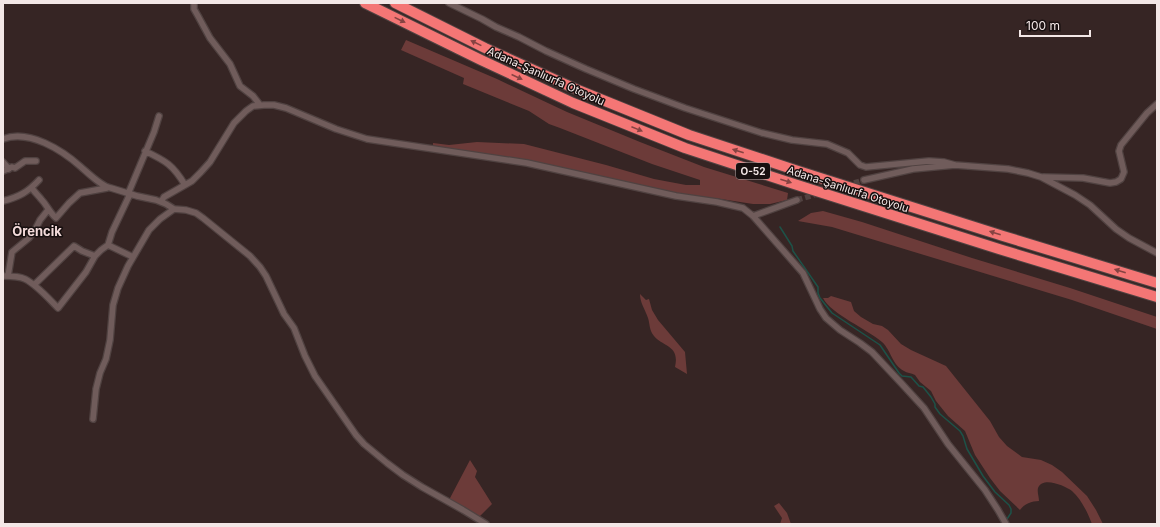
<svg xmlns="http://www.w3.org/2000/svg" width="1160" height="527" viewBox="0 0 1160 527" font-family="Inter,sans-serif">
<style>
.green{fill:#6c3b39}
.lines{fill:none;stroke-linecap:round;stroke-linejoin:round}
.stream{stroke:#1d5248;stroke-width:1.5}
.street-tunnel{stroke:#524241;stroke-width:5.5;stroke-dasharray:5.5 3;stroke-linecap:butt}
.street-casing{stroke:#504241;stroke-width:8}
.highway-casing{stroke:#504241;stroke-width:12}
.street{stroke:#705c5b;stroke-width:5.5}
.highway{stroke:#f47675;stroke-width:10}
.oneway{fill:#864342}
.labels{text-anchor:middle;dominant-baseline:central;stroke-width:3;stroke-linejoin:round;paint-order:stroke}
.shield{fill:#181010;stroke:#b1a6a6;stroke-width:1}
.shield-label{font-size:10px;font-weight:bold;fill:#f3e7e6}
.street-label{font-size:11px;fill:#f3e7e6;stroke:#181010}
.quarter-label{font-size:13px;font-weight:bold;fill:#f3dbda;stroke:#181010}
</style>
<rect width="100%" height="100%" fill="#362524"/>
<path class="green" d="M406,40L497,79L567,112L640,142L704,167L788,193L787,200L770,204H753L721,199L680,194L534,162L477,154L433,146V143L449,145L477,142L524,144L606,165L654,179L686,185H700V180L652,164L560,128L549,124L529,111L463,84L464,78L401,50Z
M823,211L862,222L972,258L1070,288L1157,317V329L1072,300L832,227L798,221L811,213Z
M640,294L646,300L649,299L652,310L658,320L685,352L687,374L675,367C680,345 663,347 654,336C649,330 650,324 648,318C645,309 640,303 640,294Z
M831,296L851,302L854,311L861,317L873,324L882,326L888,330L901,344L911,350L946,366L990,421L999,437L1007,446L1022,457L1041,460L1052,465L1062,472L1087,496L1096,510L1103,524H1092C1088,513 1081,499 1072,491C1065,486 1043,476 1038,488C1037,492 1039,497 1039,501C1032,501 1024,504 1020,510L1000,491L990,478L975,455L965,431L948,416L936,401L931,391L920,382L915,375C911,373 907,373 904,371C892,365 891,350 882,342C867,329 831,314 823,298H828Z
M470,460L477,471L475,477L492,504L479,517L449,500Z
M779,503L787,513L791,524H780L782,518L774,506Z"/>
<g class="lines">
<path class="stream" d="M780,227L792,246L793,251L818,287V293L820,298L832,313L880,345L899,373L902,376L911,377L919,386L923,387L931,397L935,404V407L940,414L960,431L963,436L967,449L983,476L995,492L1009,505L1011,509V513L1007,519"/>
<path class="street-tunnel" d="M797,200L864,180"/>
<defs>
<path id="street" d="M194,3V9L198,16L210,38L230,64L240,86L253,96L260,105
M449,3L482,19L496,27L519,37L546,51L586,69L634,89L685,108L762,133L792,140L827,144L848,153L860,165L866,167L929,161L944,162L955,165
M3,139C29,129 62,150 81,167C88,173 102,187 111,188L137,196L156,200L166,204L174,209L186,210L196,213L203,218L250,256L260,267L266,276L284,314L294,328L305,356L315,376L356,435L364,444L387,463L403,475L422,487L463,510L486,524
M145,151C166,161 173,165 185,185
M3,162L9,169
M3,171L12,167L15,168L25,161H36
M1043,177L1083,178L1110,183L1116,182L1121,179L1124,172L1119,151L1121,145L1147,113L1157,104
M864,180L913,169L955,165L1008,169L1028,173L1041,177L1075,195L1090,205L1116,229L1129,238L1157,253
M32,188C35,193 38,195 41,199C47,205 49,212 56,218L69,203L80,193L107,188
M128,194L154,132L159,116
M3,201C19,197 28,192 39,180
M161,202L164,197L192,181L201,172L210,162L234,123L246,111L253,106L264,105H274L286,108L336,129L367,139L527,163L676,196L717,202L743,208L753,216L803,273L820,309L826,318L840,330L860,343L872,352L902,384L924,408L948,444L985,490L998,510L1006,524
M753,216L797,200
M108,245L133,257
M3,276C10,276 19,276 25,279C37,285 49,299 58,308L86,272L95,256L101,250L108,245L112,232L130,194
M8,276L12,252L29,238L36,228L40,220L48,210
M34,285L74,246L82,251L95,256
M93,419L96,389L100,373L106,359L110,340L113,305L118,288L128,266L149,230L160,219L174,209"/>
<path id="highway" d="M365,3L481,60L573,103L685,148L791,183L999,249L1157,297
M395,3L485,48L578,90L689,135L795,170L1003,236L1157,283"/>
</defs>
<use href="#street" class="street-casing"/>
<use href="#highway" class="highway-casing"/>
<use href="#street" class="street"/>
<use href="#highway" class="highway"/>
</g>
<defs><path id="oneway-solid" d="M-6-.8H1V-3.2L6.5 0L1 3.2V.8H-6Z"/></defs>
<g class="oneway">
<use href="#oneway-solid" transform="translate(400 20) rotate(26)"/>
<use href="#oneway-solid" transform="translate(476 43) rotate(-154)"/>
<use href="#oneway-solid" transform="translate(517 77) rotate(25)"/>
<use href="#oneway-solid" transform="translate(637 129) rotate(22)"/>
<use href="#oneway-solid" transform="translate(738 151) rotate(-162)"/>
<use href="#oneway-solid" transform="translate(786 181) rotate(18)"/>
<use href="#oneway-solid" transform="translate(995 233) rotate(-162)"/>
<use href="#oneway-solid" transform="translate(1120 271) rotate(-163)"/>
</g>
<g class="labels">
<rect class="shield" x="736" y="163" width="34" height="16" rx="3"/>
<g class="shield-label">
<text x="753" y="171">O-52</text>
</g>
<g class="street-label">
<text transform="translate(546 76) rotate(24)">Adana-Şanlıurfa Otoyolu</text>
<text transform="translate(848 189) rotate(18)">Adana-Şanlıurfa Otoyolu</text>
</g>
<g class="quarter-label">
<text x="37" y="231">Örencik</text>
</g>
</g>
<rect width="1160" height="527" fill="none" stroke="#f3e7e6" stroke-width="8"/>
<path d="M1020 30v6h70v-6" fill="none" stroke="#f3e7e6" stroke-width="2"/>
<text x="1026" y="30" font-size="12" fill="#f3e7e6" stroke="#181010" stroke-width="3" paint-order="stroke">100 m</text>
</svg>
